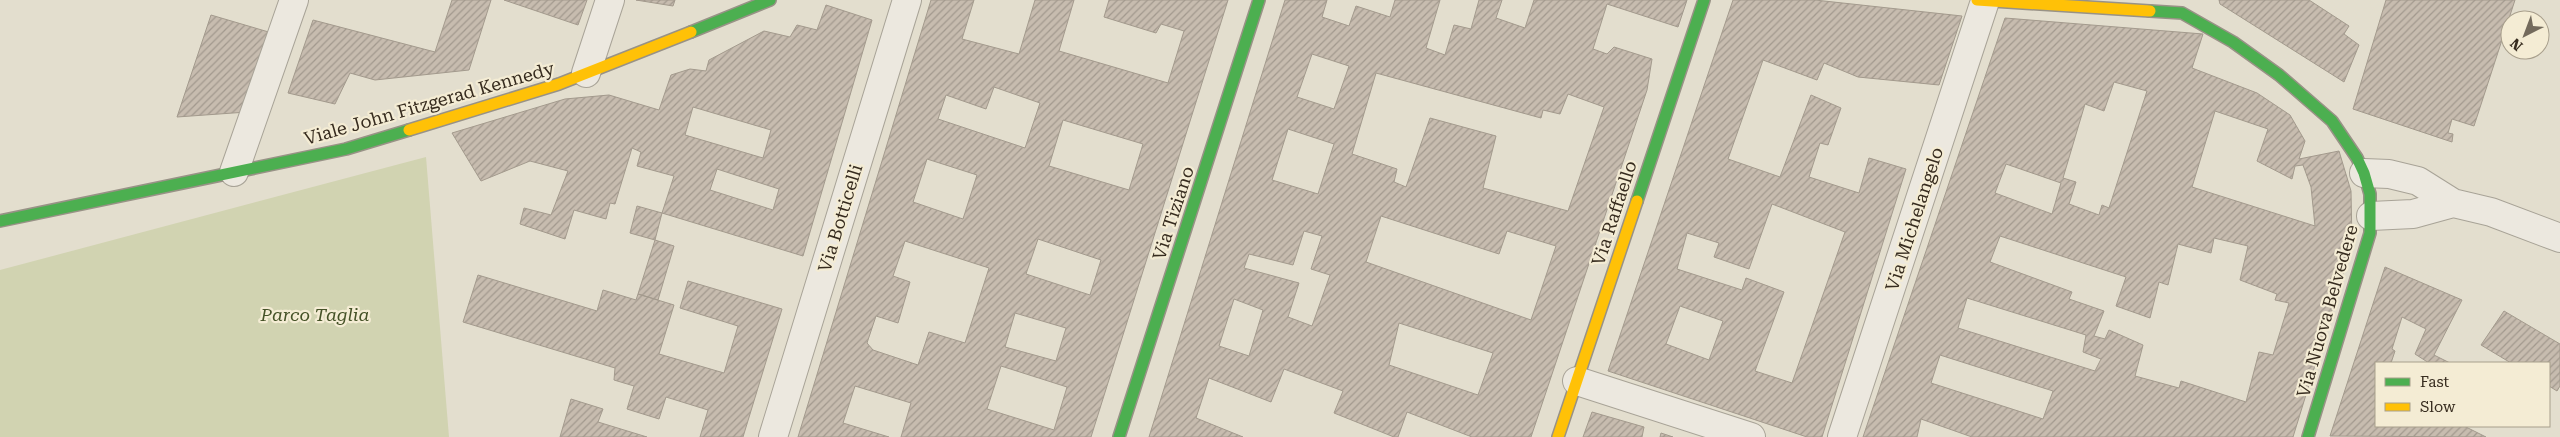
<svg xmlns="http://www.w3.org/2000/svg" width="2560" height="437" viewBox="0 0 2560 437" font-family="'Roboto Serif',serif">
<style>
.green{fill:#d1d3b1}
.building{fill:url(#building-hatch);stroke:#a39a8d;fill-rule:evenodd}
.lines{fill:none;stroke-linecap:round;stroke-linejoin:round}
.street-casing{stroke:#a8a397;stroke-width:30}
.fast-casing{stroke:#989286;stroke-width:14}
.slow-casing{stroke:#989286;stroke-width:14}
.street{stroke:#ece8df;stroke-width:28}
.fast{stroke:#4caf50;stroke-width:11}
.slow{stroke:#ffc107;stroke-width:11}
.labels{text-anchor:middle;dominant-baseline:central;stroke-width:4.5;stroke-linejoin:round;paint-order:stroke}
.street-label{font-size:18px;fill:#372c1f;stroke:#f4ecd4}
.park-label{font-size:18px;font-style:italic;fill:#455227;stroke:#f4ecd4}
</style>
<defs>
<pattern id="building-hatch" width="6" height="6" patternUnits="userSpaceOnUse" patternTransform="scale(1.25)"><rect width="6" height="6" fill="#c7bcaf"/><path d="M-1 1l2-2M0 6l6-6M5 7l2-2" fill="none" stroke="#a2998e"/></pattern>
</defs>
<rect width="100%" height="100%" fill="#e3dece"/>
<path class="green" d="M426,157L449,437H0V270Z"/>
<path class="building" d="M452,0H491L469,70L375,80L350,73L335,104L288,93L313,20L435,52Z
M504,0H587L578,25Z
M636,0H675L673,6Z
M931,0H974L962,39L1019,54L1035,0H1074L1059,51L1168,83L1184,31L1161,24L1156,33L1104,17L1109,0H1228L1091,437H901L911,403L855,386L843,423L889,437H798ZM994,87L1040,103L1025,148L938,119L946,95L986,109ZM1063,120L1143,144L1129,190L1049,166ZM927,159L977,175L963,219L913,202ZM1038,239L1101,260L1090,295L1026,274ZM905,241L989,268L965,343L929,332L918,365L873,350L867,343L876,316L898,323L910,282L893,276ZM1015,313L1066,328L1056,361L1005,347ZM1001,366L1067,387L1054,430L987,409Z
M1285,0H1327L1322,17L1349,26L1356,6L1390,17L1395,0H1440L1426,48L1445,55L1454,25L1471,29L1479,0H1502L1496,18L1525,28L1534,0H1687L1678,27L1607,4L1593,49L1607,54L1614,47L1652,59L1647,90L1531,437H1472L1407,412L1398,437H1394L1334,413L1343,391L1284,369L1271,402L1209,378L1196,418L1243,437H1149ZM1312,54L1349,66L1334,109L1297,97ZM1376,73L1541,118L1543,110L1560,114L1568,94L1604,107L1568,211L1483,188L1496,136L1430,118L1406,187L1394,182L1397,169L1352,154ZM1288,129L1334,144L1318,194L1272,180ZM1381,216L1499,254L1507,231L1556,246L1531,320L1366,262ZM1304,231L1322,236L1311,269L1330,275L1312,326L1288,317L1299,283L1244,268L1249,254L1293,265ZM1234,299L1263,310L1249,356L1219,346ZM1399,323L1493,353L1478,395L1389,365Z
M1733,0H1815L1962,16L1939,85L1858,77L1824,63L1817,80L1763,60L1728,159L1780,177L1811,95L1841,108L1828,145L1820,143L1809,177L1859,193L1869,158L1906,169L1822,437H1807L1608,371ZM1772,204L1845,232L1792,383L1755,371L1784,292L1746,278L1742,290L1677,269L1687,233L1719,243L1714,257L1749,269ZM1680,306L1723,321L1709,360L1666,344Z
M2219,0H2309L2349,26L2344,34L2359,45L2344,82L2220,4Z
M2386,0H2515L2474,126L2452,119L2448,133L2453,134L2452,142L2353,109Z
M826,5L872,20L803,256L662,213L674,176L637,166L641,152L632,148L615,204L610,203L606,219L574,210L565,239L520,224L524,208L551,215L568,171L530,161L481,181L452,133L565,99L609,95L659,110L671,75L690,69L706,71L709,60L764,31L790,37L797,25L817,30ZM693,107L771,130L763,158L685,135ZM717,169L779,189L773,210L710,190Z
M211,15L272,33L247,112L177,117Z
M2005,18L2203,34L2192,68L2257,93L2290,115L2305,141L2299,159L2339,151L2351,191L2352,245L2293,437H1972L1921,419L1917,437H1863ZM2114,82L2147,91L2109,208L2102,205L2099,215L2069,204L2076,182L2063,178L2085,104L2104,111ZM2215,111L2268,129L2257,161L2292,179L2295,166L2303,165L2311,187L2315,226L2192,187ZM2006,164L2061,183L2052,214L1995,193ZM2000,236L2126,277L2116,306L2150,318L2159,282L2168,285L2178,244L2211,253L2214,238L2248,246L2240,280L2277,294L2275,300L2289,303L2273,355L2259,352L2246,402L2181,381L2179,388L2135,376L2143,345L2109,330L2105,339L2094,336L2104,311L2069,299L2072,292L1990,262ZM1967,298L2086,335L2083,352L2101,359L2095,371L1958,328ZM1940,355L2053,391L2043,419L1931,383Z
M637,206L662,213L655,240L630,233Z
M655,240L674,246L658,300L638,294Z
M2385,267L2462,300L2434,355L2450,363H2429L2415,354L2426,329L2402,317L2392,349L2395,351L2391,363H2376V426H2464L2486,437L2330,436Z
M478,275L597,311L603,290L636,300L638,294L674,305L659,354L724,373L738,326L680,308L688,281L782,309L743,437H700L708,410L666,397L659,419L627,409L634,386L614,380L615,368L463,322Z
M2504,311L2560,344V386L2557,391L2549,386V363H2511L2481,345Z
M571,399L603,409L598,422L647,437H560Z
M1592,412L1644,427L1642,437H1583Z
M1661,433L1673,437H1660Z"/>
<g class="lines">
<defs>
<path id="street" d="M586,73L610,0
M234,172L294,0
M2364,173L2389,174L2418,181L2453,203L2491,212L2560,238
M2371,216L2413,214L2453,203
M1577,381L1751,437
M773,437L907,0
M1842,437L1985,1"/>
<path id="fast" d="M2150,11L2182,13L2233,42L2279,75L2332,121L2357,158L2364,173L2370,194V233L2308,437
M691,32L770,0
M1637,201L1704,0
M0,221L346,149L409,130
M1119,437L1259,0"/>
<path id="slow" d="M1977,0L2150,11
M409,130L559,84L691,32
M1558,437L1637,201"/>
</defs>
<use href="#street" class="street-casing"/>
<use href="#fast" class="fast-casing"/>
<use href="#slow" class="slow-casing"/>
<use href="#street" class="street"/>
<use href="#fast" class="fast"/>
<use href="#slow" class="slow"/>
</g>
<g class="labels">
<g class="street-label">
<text transform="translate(429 103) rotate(-16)">Viale John Fitzgerad Kennedy</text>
<text transform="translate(1173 213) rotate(-72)">Via Tiziano</text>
<text transform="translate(1614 213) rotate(-72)">Via Raffaello</text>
<text transform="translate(840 218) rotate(-73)">Via Botticelli</text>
<text transform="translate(1914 219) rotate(-72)">Via Michelangelo</text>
<text transform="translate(2327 311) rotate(-74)">Via Nuova Belvedere</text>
</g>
<g class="park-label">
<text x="315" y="314">Parco Taglia</text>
</g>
</g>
<rect x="2375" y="362" width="175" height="65" fill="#f4ecd4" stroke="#a89f8c"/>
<rect x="2385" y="378" width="25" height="8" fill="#4caf50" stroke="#a89f8c"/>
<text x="2420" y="387" font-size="15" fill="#372c1f">Fast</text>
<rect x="2385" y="403" width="25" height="8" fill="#ffc107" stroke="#a89f8c"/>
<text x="2420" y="412" font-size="15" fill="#372c1f">Slow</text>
<g transform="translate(2525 35) rotate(222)"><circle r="24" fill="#f4ecd4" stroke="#a89f8c"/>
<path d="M0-4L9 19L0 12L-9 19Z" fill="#736a5c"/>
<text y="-8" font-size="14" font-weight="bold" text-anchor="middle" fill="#372c1f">N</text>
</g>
</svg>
